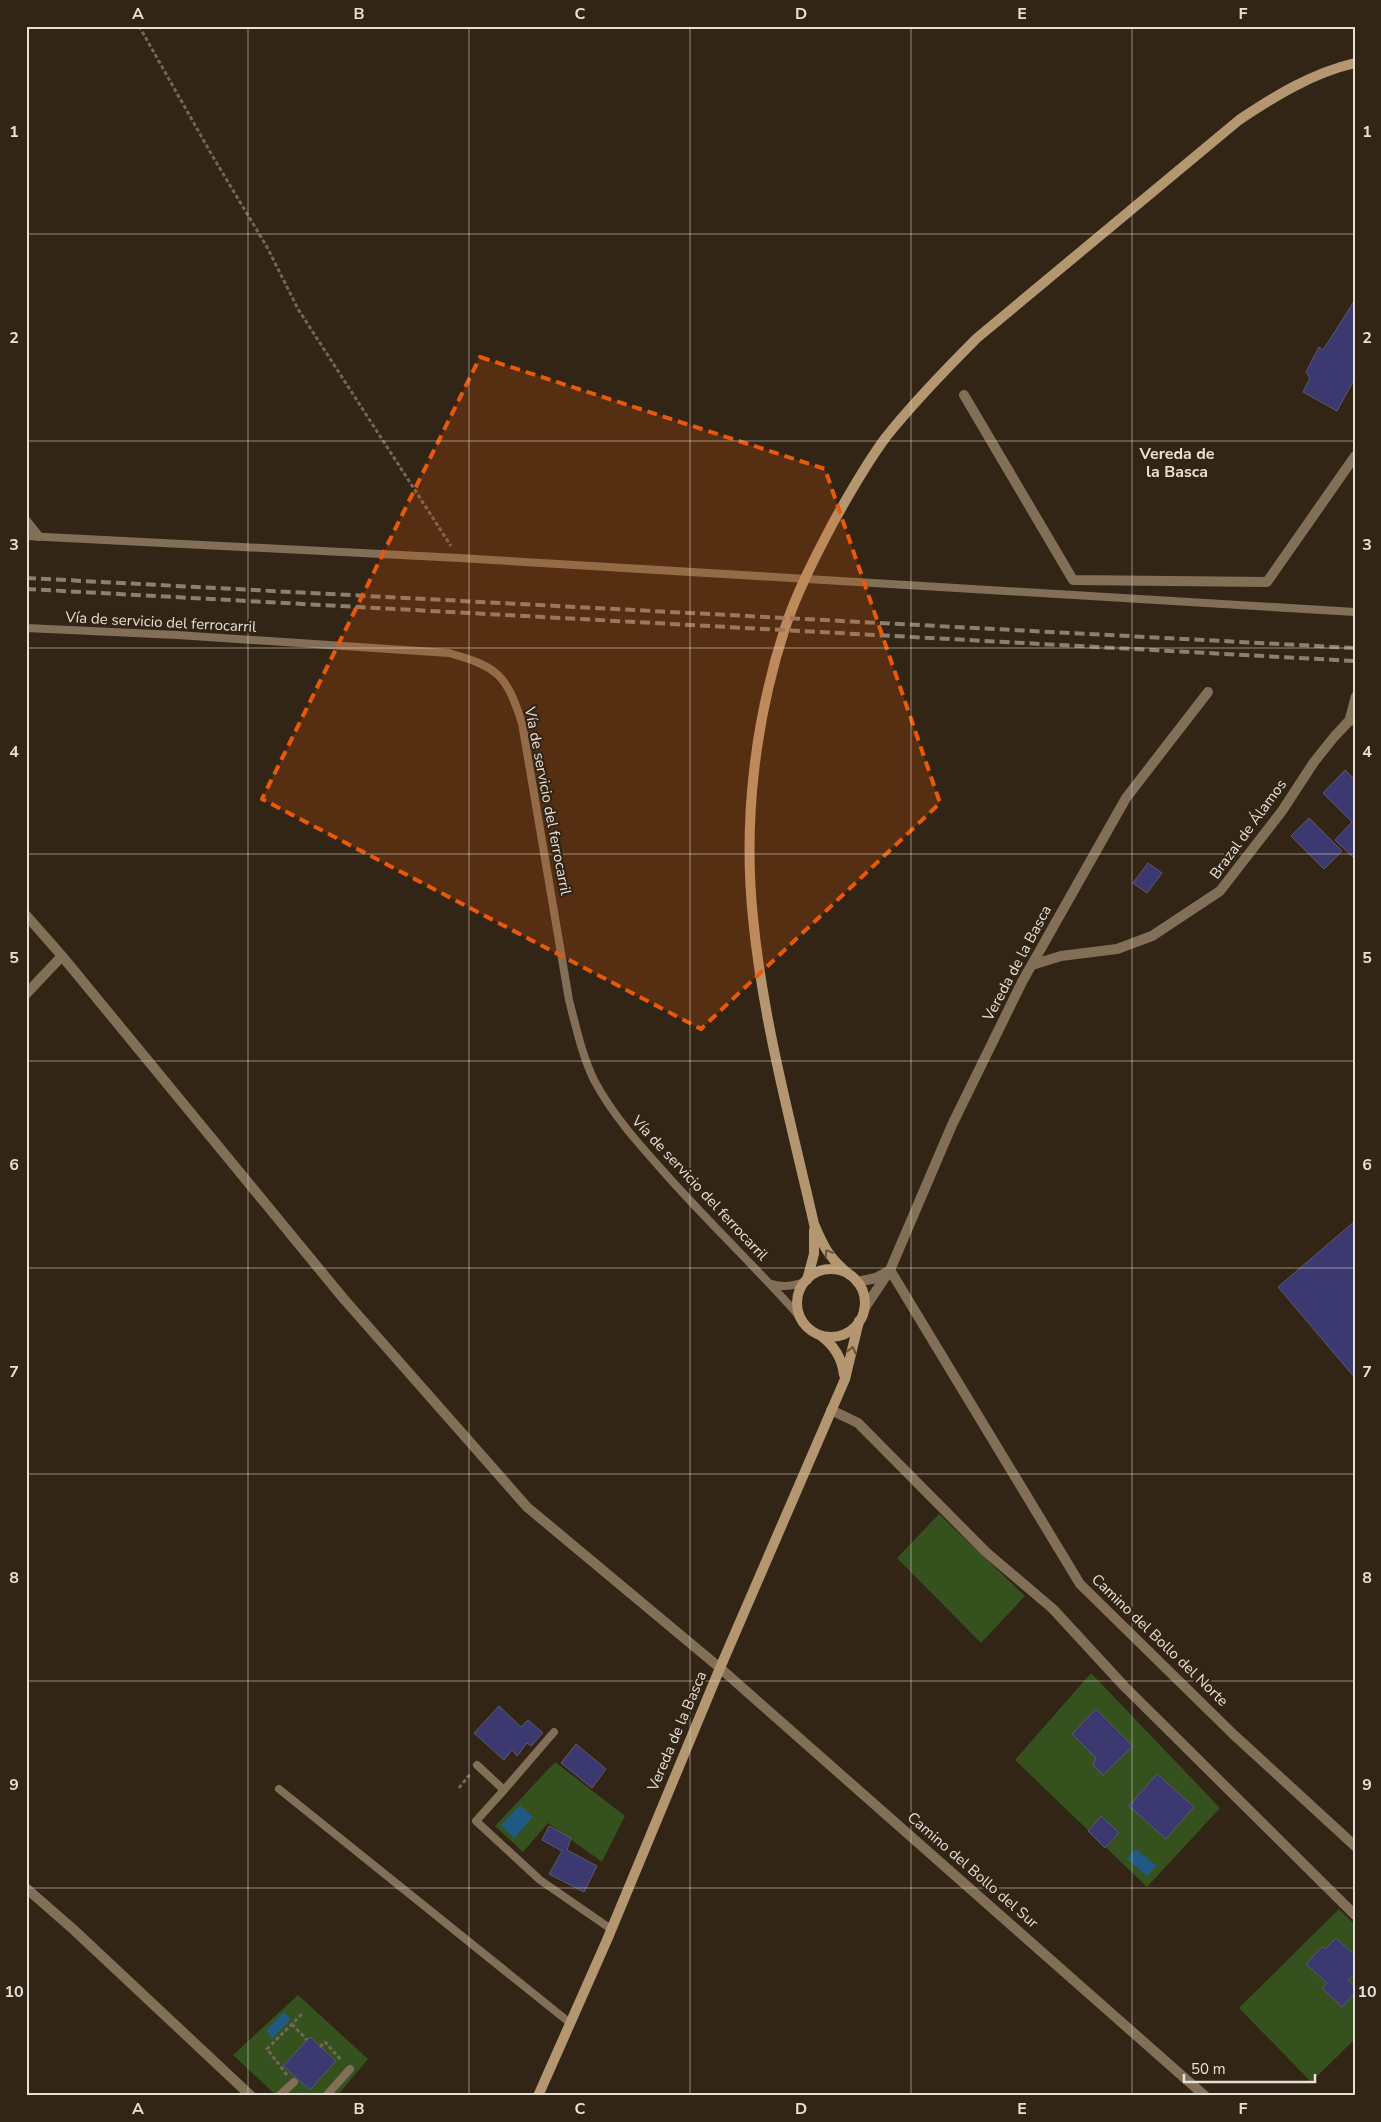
<svg xmlns="http://www.w3.org/2000/svg" width="1381" height="2122" viewBox="0 0 1381 2122" font-family="'Nunito Sans',sans-serif">
<style>
.green{fill:#35511e}
.water{fill:#215985}
.building{fill:#3c3870;stroke:#5b5b6f}
.lines{fill:none;stroke-linecap:round;stroke-linejoin:round}
.path{stroke:#726659;stroke-width:3;stroke-dasharray:4 2.5;stroke-linecap:butt}
.lane{stroke:#816f57;stroke-width:8}
.street{stroke:#816f57;stroke-width:10}
.secondary{stroke:#b49771;stroke-width:10}
.rail{stroke:#897f72;stroke-width:4;stroke-dasharray:10 5;stroke-linecap:butt}
.oneway{stroke:#66533a}
.marked{fill:#e8590c;fill-opacity:0.2;stroke:#e8590c;stroke-width:4;stroke-dasharray:10 6;stroke-linejoin:round}
.grid{fill:none;stroke:#e8e0d6;stroke-width:1;stroke-opacity:0.55}
.labels{text-anchor:middle;dominant-baseline:central;stroke-width:4.5;stroke-linejoin:round;paint-order:stroke}
.street-label{font-size:15px;fill:#e8e0d6;stroke:#322516}
.neighbourhood-label{font-size:16px;font-weight:bold;fill:#efdecb;stroke:#322516}
.neatline{fill:none;stroke:#e8e0d6;stroke-width:2}
.grid-label{font-size:16px;text-anchor:middle;font-weight:bold;fill:#e8e0d6}
</style>
<rect width="100%" height="100%" fill="#322516"/>
<path class="green" d="M939,1514L1025,1596L981,1643L897,1558Z
M1091,1673L1220,1808L1147,1887L1015,1760Z
M555,1762L625,1816L602,1862L548,1823L523,1852L495,1826Z
M1339,1909L1355,1925V2039L1311,2082L1239,2008Z
M298,1995L368,2059L337,2096H277L233,2055Z"/>
<path class="water" d="M520,1805L533,1817L514,1838L501,1825Z
M1135,1849L1156,1865L1147,1876L1127,1859Z
M284,2012L291,2019L273,2038L266,2031Z"/>
<path class="building" d="M1355,300V378L1337,411L1303,392L1310,378L1306,372L1319,347L1323,350Z
M1345,770L1355,780V859L1335,840L1352,822L1323,793Z
M1309,818L1342,851L1324,869L1291,836Z
M1148,863L1162,873L1147,893L1133,883Z
M1355,1221V1378L1278,1287Z
M499,1706L521,1727L528,1720L543,1733L531,1746L527,1743L517,1756L512,1750L504,1760L474,1733Z
M1096,1709L1133,1746L1103,1775L1093,1765L1096,1758L1072,1734Z
M576,1744L606,1769L592,1788L561,1763Z
M1157,1774L1194,1807L1166,1839L1129,1806Z
M1101,1816L1119,1833L1105,1848L1088,1831Z
M549,1826L571,1838L567,1850L597,1866L584,1892L549,1874L562,1851L542,1840Z
M1336,1938L1355,1955V1974L1348,1980L1355,1986V1993L1342,2007L1322,1988L1327,1983L1306,1964L1322,1947L1325,1949Z
M310,2037L336,2061L310,2090L283,2066Z"/>
<g class="lines">
<path class="path" d="M139,26L213,157L267,247L298,309L451,546
M459,1788L471,1773
M292,2024L307,2040
M320,2047L325,2042L342,2061
M287,2075L267,2049L302,2014"/>
<path class="lane" d="M26,536L459,558L1355,612
M26,628L177,635L449,653C498,667 506,674 522,723L569,1000C576,1027 582,1055 594,1080C612,1114 637,1142 663,1171C707,1221 756,1267 800,1317
M1348,722L1355,696
M772,1284C783,1288 793,1286 804,1282
M477,1765L504,1790L476,1821L540,1880L611,1929
M279,1789L570,2023
M504,1790L554,1732
M279,2096L294,2082
M326,2096L350,2069"/>
<path class="street" d="M964,395L1073,580L1267,582L1355,456
M26,521L38,536
M26,915L62,956L26,994
M62,956L343,1298L527,1507L720,1668L1205,2096
M1032,965L1061,956L1117,949L1152,936L1220,891L1282,811L1314,762L1334,737L1348,722L1355,719
M890,1270L1080,1584L1233,1734L1355,1846
M857,1282L876,1278L887,1272
M864,1309L890,1270L952,1125L1022,982L1126,798L1208,692
M831,1410L858,1423L986,1552L1053,1609L1124,1686L1355,1915
M26,1888L74,1930L251,2096"/>
<path class="secondary" d="M797 1303a34 34 0 1 1 68 0a34 34 0 1 1-68 0Z
M850,1275C830,1259 824,1248 814,1224C791,1123 763,1021 753,918C743,821 755,720 785,628C797,592 815,557 833,523C849,494 866,464 886,437C914,402 945,370 977,338L1239,120C1275,96 1312,73 1355,63
M807,1280L814,1254V1230
M821,1336C835,1346 842,1358 844,1375
M538,2096L607,1940L720,1668L845,1379L859,1321"/>
<path class="rail" d="M26,578L1355,648
M26,589L1355,661"/>
</g>
<defs><path id="oneway-chevron" d="M-2-3.5L2.5 0L-2 3.5" fill="none" stroke-width="1.6" stroke-linecap="round" stroke-linejoin="round" transform="scale(1.25)"/></defs>
<g class="oneway">
<use href="#oneway-chevron" transform="translate(828 1253) rotate(-123)"/>
<use href="#oneway-chevron" transform="translate(852 1350) rotate(-76)"/>
</g>
<path class="marked" d="M480,357L825,469L940,803L701,1029L262,799Z"/>
<path class="grid" d="M248,26V2096M469,26V2096M690,26V2096M911,26V2096M1132,26V2096M26,234H1355M26,441H1355M26,648H1355M26,854H1355M26,1061H1355M26,1268H1355M26,1474H1355M26,1681H1355M26,1888H1355"/>
<g class="labels">
<g class="street-label">
<text transform="translate(161 622) rotate(3)">Vía de servicio del ferrocarril</text>
<text transform="translate(548 801) rotate(79)">Vía de servicio del ferrocarril</text>
<text transform="translate(1248 829) rotate(-54)">Brazal de Álamos</text>
<text transform="translate(1017 963) rotate(-62)">Vereda de la Basca</text>
<text transform="translate(700 1188) rotate(47)">Vía de servicio del ferrocarril</text>
<text transform="translate(1160 1640) rotate(44)">Camino del Bollo del Norte</text>
<text transform="translate(677 1731) rotate(-67)">Vereda de la Basca</text>
<text transform="translate(973 1870) rotate(41)">Camino del Bollo del Sur</text>
</g>
<g class="neighbourhood-label">
<text x="1177" y="454">Vereda de<tspan x="1177" dy="18">la Basca</tspan></text>
</g>
</g>
<rect width="1381" height="2122" fill="none" stroke="#322516" stroke-width="55"/>
<path d="M1184 2074v8h131v-8" fill="none" stroke="#e8e0d6" stroke-width="2.5"/>
<text x="1191" y="2074" font-size="15" fill="#e8e0d6" stroke="#322516" stroke-width="4" paint-order="stroke">50 m</text>
<rect x="28" y="28" width="1326" height="2066" class="neatline"/>
<g class="grid-label">
<text x="138" y="19">A</text>
<text x="359" y="19">B</text>
<text x="580" y="19">C</text>
<text x="801" y="19">D</text>
<text x="1022" y="19">E</text>
<text x="1243" y="19">F</text>
<text x="14" y="137">1</text>
<text x="1367" y="137">1</text>
<text x="14" y="343">2</text>
<text x="1367" y="343">2</text>
<text x="14" y="550">3</text>
<text x="1367" y="550">3</text>
<text x="14" y="757">4</text>
<text x="1367" y="757">4</text>
<text x="14" y="963">5</text>
<text x="1367" y="963">5</text>
<text x="14" y="1170">6</text>
<text x="1367" y="1170">6</text>
<text x="14" y="1377">7</text>
<text x="1367" y="1377">7</text>
<text x="14" y="1583">8</text>
<text x="1367" y="1583">8</text>
<text x="14" y="1790">9</text>
<text x="1367" y="1790">9</text>
<text x="14" y="1997">10</text>
<text x="1367" y="1997">10</text>
<text x="138" y="2114">A</text>
<text x="359" y="2114">B</text>
<text x="580" y="2114">C</text>
<text x="801" y="2114">D</text>
<text x="1022" y="2114">E</text>
<text x="1243" y="2114">F</text>
</g>
</svg>
